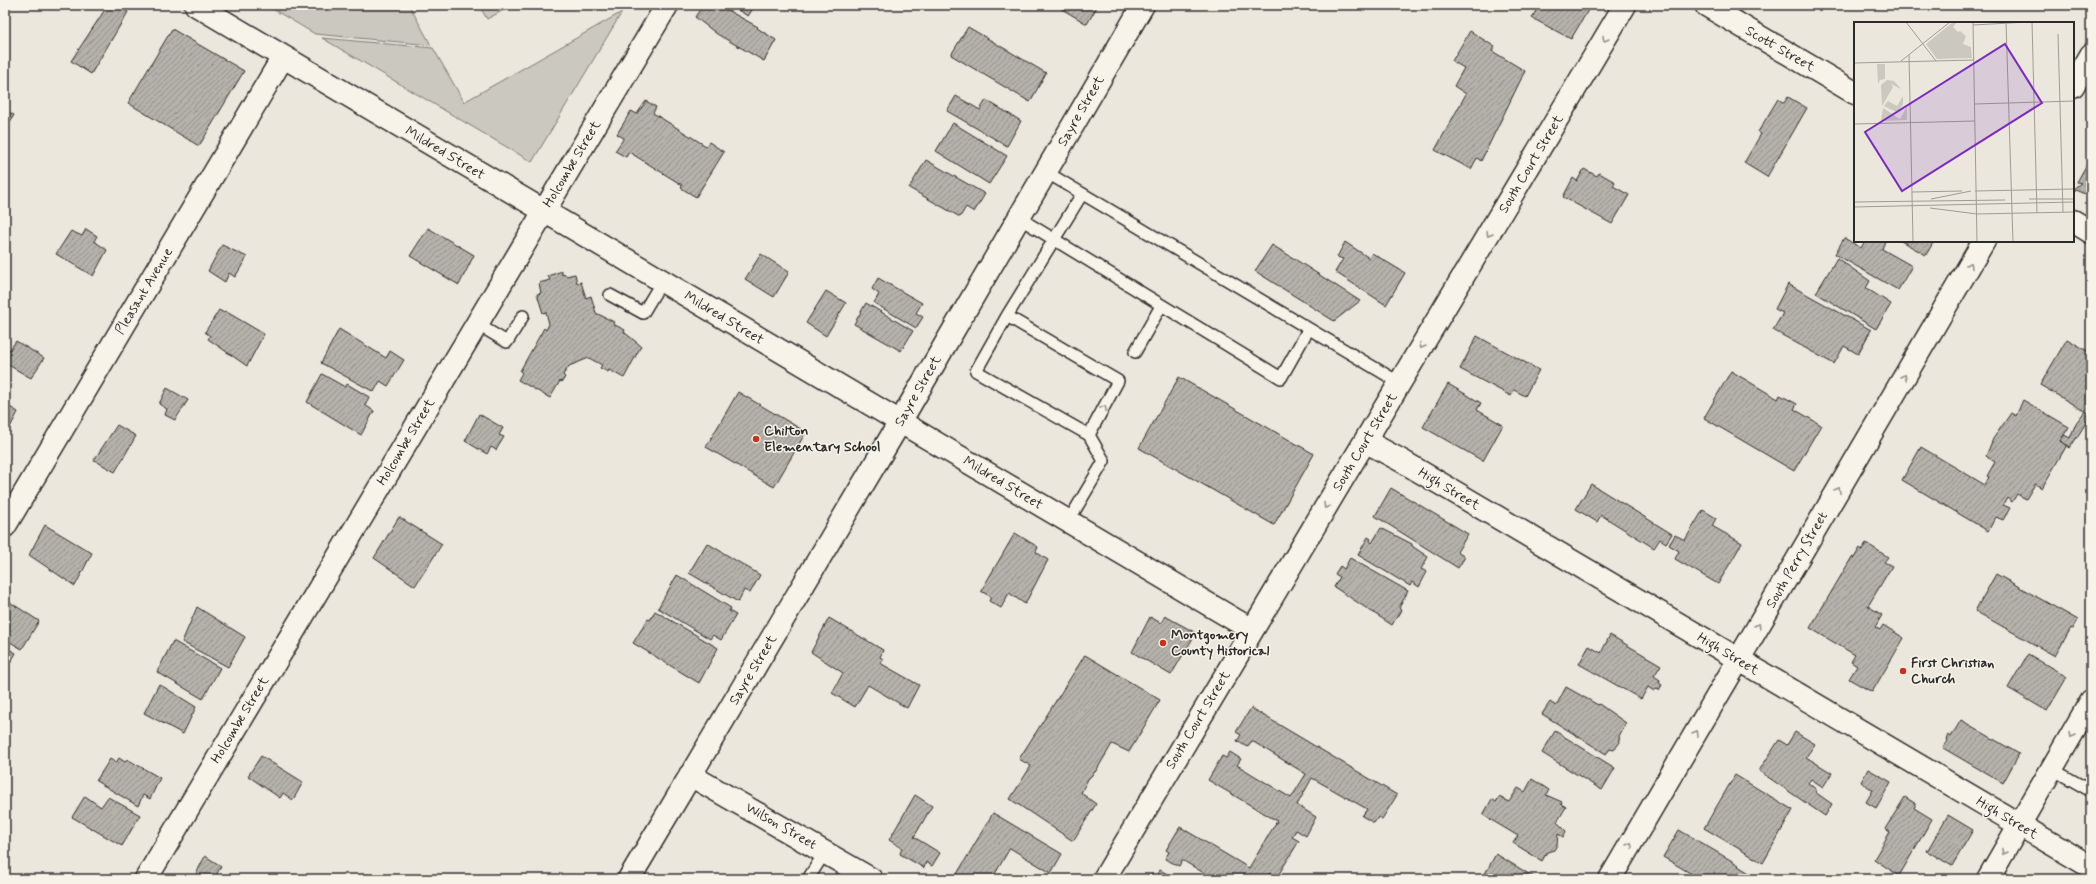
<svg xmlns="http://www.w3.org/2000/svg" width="2096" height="884" viewBox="0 0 2096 884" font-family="Mynerve,sans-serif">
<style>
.green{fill:#cbc8bf;stroke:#7b7a75}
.building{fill:url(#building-hatch);stroke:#2b2b2b}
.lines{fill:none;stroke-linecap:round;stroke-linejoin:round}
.lane-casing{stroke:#2b2b2b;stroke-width:14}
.street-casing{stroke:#2b2b2b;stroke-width:25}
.secondary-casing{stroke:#2b2b2b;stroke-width:25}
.lane{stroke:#f7f3e8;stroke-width:11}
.street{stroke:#f7f3e8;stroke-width:22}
.secondary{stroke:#f7f3e8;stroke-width:22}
.oneway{stroke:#918f8a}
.poi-dot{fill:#c8321e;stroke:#f7f3e8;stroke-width:1.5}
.labels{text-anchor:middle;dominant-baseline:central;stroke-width:3;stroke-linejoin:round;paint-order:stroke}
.street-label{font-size:14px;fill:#2b2b2b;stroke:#f7f3e8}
.poi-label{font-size:14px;font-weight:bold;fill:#2b2b2b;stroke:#f7f3e8;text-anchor:start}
.inset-road{fill:none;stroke:#9e9c96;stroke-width:1}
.view{fill:#7b2cbf;fill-opacity:0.15;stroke:#7b2cbf;stroke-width:2}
.inset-edge{fill:none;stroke:#2b2b2b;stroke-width:2}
</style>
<defs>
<pattern id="building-hatch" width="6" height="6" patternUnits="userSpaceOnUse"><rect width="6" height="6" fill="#b5b2ab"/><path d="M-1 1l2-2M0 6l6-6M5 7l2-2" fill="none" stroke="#93918b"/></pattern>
</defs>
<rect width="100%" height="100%" fill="#ebe7dd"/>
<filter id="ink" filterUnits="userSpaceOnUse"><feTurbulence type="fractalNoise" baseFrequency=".025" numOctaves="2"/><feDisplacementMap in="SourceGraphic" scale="8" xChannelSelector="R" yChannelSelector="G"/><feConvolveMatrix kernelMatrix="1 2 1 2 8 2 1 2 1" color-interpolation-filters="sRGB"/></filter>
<g filter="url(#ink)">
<path class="green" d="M266,5H409L431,45L315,34Z
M479,5H513L487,19Z
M622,12L532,162L322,38L433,48L464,102Z"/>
<path class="building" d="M108,5H118L128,12L91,74L71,61Z
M703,5H718L758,27L757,28L776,40L764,61L717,34L695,17Z
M732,5H751L754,7L748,16L731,6Z
M1055,5H1098L1087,24Z
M1535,5H1591L1571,39L1532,18L1538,7Z
M968,27L1046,73L1030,102L951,55Z
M172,29L244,71L199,146L128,103Z
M1470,31L1495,47L1492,51L1525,71L1481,161L1477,158L1471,169L1435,150L1466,94L1454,86L1464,68L1452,61Z
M956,96L980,110L986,100L1021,121L1007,146L947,111Z
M1788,97L1807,108L1767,177L1744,163L1761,134L1758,132L1778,99L1784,103Z
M646,101L656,107L653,113L706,146L709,142L724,152L696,197L681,188L682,185L629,152L626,157L615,151L624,138L617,134L631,111L637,114Z
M5,110L14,115L5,130Z
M953,123L1007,156L989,184L936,151Z
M2091,157V190L2087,195L2073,189L2081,183L2077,182Z
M926,160L985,194L974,212L966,207L960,217L909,188Z
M1584,169L1597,176L1599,173L1615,182L1613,186L1629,195L1612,224L1563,197L1573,178L1577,181Z
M428,228L474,255L459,285L410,256Z
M86,229L97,236L94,241L107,250L93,276L56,254L71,231L82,236Z
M1844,238L1861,248L1865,241H1885L1882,249L1912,266L1898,290L1835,254Z
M1901,241H1934L1926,255Z
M1345,242L1369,258L1372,253L1405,273L1386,305L1335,272L1343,259L1337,257Z
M222,245L247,257L235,277L229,273L225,282L208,271Z
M1272,245L1290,256L1360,301L1334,321L1255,271Z
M761,254L789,272L774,297L745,279Z
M1837,258L1870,281L1866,288L1891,304L1876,329L1816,293Z
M562,271V275L565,274L566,276L575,274L577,283L581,282L586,298L591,296L596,313L614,322L613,324L625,330L624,332L641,346L624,378L609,370L608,372L600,368L602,365L589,358L569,366L563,375L565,377L562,382L560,381L550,398L518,380L522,373L520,371L544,328L546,330L549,324L546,312L543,313L537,294L541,293L539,283L550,280L548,276Z
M878,278L922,303L916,313L923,317L916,328L874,303L879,294L872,289Z
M1788,284L1871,330L1858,354L1844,346L1834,364L1773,330L1783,313L1775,309Z
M826,291L846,303L826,336L806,323Z
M866,303L913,331L901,351L854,324Z
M219,310L224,313L225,311L264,334L247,366L208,339L210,336L205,332Z
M339,329L386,358L390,351L404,360L388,386L380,381L374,392L321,363Z
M1477,336L1539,370L1525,396L1514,390L1511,396L1460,369Z
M2067,339L2091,353V415L2040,385Z
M16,341L44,358L31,378L5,363V356Z
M1731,371L1778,399L1780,395L1797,404L1794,409L1821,425L1794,471L1704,418Z
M322,374L345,387L347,384L369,397L365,405L374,411L361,435L307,402Z
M1179,377L1314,454L1274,525L1139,448Z
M1448,384L1481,403L1477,410L1503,425L1483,461L1423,427Z
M167,388L188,400L175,420L165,415L167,409L159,404Z
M738,392L806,432L774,487L706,447Z
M2023,400L2069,427L2060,441L2067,445L2042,488L2035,484L2026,499L2017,494L2012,502L2007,498L2003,505L2010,508L2003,520L1996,517L1988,531L1902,480L1921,447L1985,485L1989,477L1987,476L1995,462L1986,456L1993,439L2011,413L2016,416Z
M5,404L18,412L7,433L5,432Z
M2085,411L2091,415L2070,448L2060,441L2064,435L2070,438L2076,423Z
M479,414L503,428L499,435L504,437L496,450L491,447L487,454L465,441Z
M117,425L136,436L115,472L94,460Z
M1591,484L1672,534L1666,543L1660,539L1654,548L1601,515L1597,522L1576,509Z
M1391,488L1468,534L1457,552L1465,557L1458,568L1375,516Z
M1703,510L1716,518L1712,526L1742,543L1718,584L1675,559L1679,551L1669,545L1675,535L1685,540Z
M399,517L442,544L415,586L374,558Z
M45,525L92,553L75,586L29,555Z
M1381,528L1412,544V546L1428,557L1421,569L1427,572L1419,587L1412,582L1410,586L1358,555L1368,537L1371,539L1370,541L1372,543Z
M1015,533L1038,547L1036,552L1048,560L1025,604L1009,593L1001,608L989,601L991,597L981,591Z
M707,543L760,575L750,593L744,590L738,602L689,573Z
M1866,543L1888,557L1884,562L1892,566L1868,606L1882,615L1875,627L1880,630L1883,625L1904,638L1872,692L1849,679L1857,666L1851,662L1855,655L1810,628L1852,557L1854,558L1860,548L1862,550Z
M1350,558L1408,591L1399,608L1401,610L1392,625L1334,587L1340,577L1335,574L1340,566L1344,569Z
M1996,574L2078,620L2073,629L2071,628L2055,656L1975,611Z
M677,575L731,608L729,611L736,615L721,640L713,635L710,639L658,608Z
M5,599L39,621L22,649L5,639Z
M197,607L245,637L228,667L182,642Z
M655,611L718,648L699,683L633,643L648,619L650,620Z
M1165,616L1196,633L1171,675L1132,652L1150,617L1161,623Z
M829,618L883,650L880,657L883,659L880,663L919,685L907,708L868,685L855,707L832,693L843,673L811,652Z
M1610,635L1661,665L1654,676L1660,680L1659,683L1662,685L1659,690L1656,689L1654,691L1648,687L1641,699L1579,664L1589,646L1601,653Z
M173,641L220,668L203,699L157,672Z
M5,647L16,653L5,672Z
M2028,654L2067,677L2047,711L2008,688Z
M1085,655L1160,700L1129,752L1112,744L1096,771L1088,779L1081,793L1096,804L1073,841L1010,799L1031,766L1019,759Z
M159,684L196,707L183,734L144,713Z
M1566,687L1598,705L1599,704L1626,723L1619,736L1620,742L1614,750L1610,749L1606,754L1542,714L1550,702L1556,706Z
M1251,708L1397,795L1382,819L1378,817L1374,823L1362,816L1367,809L1312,778L1297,805L1316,817L1306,836L1296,830L1292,837L1299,841L1277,877L1270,873L1268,879H1214L1182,860L1179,866L1165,859L1169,852L1166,850L1180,827L1249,868L1277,821L1208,780L1222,756L1226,758L1230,752L1241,759L1237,765L1291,798L1306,774L1252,741L1247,747L1237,741L1241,735L1236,732Z
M1961,720L2019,754L2003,783L1943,748L1948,741L1946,740L1948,735L1951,737Z
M1555,731L1615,768L1602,790L1542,753Z
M1795,732L1815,744L1806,757L1832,773L1823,787L1811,779L1808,783L1817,790L1815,792L1832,804L1825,816L1759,771L1779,740L1787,745Z
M261,756L303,782L293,800L283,793L280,798L248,776Z
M119,758L125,762L127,759L160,778L150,799L143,795L138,806L96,781L110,759L116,763Z
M1868,769L1891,782L1876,808L1866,802L1873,790L1861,782Z
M1735,775L1793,810L1763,863L1704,828Z
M1532,779L1549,790L1546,795L1562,802L1561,804L1566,807L1557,822L1566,831L1563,837L1558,834L1557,845L1554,850L1547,852L1542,861L1513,843L1518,836L1483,815L1492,799L1496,802L1499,797L1509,802L1518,788L1525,792Z
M915,795L932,806L914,837L940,853L932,866L926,862L924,868L900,854L902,848L889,840Z
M85,796L101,807L108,797L140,815L122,846L72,817Z
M1905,797L1916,804L1914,808L1932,819L1899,876L1874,859L1890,832L1885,829Z
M993,813L1062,854L1051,873L1010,848L992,879H954Z
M1948,815L1973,830L1952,866L1927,851Z
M1679,830L1739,865L1738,866L1759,879H1700L1663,857Z
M1496,854L1537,879H1476L1477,876L1482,879Z
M205,856L221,866L214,879H195L194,878Z
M1160,870L1171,876L1170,879H1148L1152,874L1156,876Z"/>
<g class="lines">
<defs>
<path id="lane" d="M1046,172L1400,383
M1019,218L1281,378L1308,330
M610,295L643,313L662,281
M1007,316L1082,194
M477,324L507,342L523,316
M1135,352L1161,306
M1068,522L1104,461L1089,435L976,371L1007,316L1118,381L1089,435
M2052,769L2091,791
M808,879L825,852"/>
<path id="street" d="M1706,5L1855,93
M2073,221L2091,232
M5,526L283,57
M690,775L871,879
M629,879L900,422L1143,5"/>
<path id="secondary" d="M196,5L1252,630
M2073,86L2091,55
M1365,441L1402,461L2091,867
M146,879L667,5
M1104,879L1625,5
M1610,879L1984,241
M1988,879L2091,701"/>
</defs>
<use href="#lane" class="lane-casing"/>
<use href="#street" class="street-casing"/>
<use href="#secondary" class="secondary-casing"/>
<use href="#lane" class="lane"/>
<use href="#street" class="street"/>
<use href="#secondary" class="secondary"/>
</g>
<defs><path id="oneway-chevron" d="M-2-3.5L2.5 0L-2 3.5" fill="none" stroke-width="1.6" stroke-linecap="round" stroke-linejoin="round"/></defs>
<g class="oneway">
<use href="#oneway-chevron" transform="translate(1605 39) rotate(121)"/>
<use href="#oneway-chevron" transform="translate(1489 234) rotate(121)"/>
<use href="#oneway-chevron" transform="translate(1970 265) rotate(-60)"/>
<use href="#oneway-chevron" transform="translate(1422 346) rotate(121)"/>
<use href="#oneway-chevron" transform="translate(1904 377) rotate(-60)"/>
<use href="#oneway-chevron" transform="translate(1104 408) rotate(-62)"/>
<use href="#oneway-chevron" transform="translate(1838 490) rotate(-60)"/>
<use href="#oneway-chevron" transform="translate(1326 506) rotate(121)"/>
<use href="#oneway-chevron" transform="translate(1758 626) rotate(-60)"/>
<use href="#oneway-chevron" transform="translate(1696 733) rotate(-60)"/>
<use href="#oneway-chevron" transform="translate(2072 735) rotate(120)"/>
<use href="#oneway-chevron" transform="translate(1630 845) rotate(-60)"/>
<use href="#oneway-chevron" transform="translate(2004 852) rotate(120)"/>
</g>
</g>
<g class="poi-dot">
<circle cx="756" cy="439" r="4"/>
<circle cx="1163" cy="643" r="4"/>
<circle cx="1903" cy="671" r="4"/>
</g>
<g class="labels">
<g class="street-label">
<text transform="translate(1780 49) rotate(30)">Scott Street</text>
<text transform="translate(1081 111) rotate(-60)">Sayre Street</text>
<text transform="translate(445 153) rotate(31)">Mildred Street</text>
<text transform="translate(572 164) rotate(-59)">Holcombe Street</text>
<text transform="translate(1531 164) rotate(-59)">South Court Street</text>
<text transform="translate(144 291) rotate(-59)">Pleasant Avenue</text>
<text transform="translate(724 318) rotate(31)">Mildred Street</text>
<text transform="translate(918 391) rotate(-60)">Sayre Street</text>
<text transform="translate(406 442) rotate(-59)">Holcombe Street</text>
<text transform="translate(1365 442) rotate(-59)">South Court Street</text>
<text transform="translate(1003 483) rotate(31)">Mildred Street</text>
<text transform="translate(1449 489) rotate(31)">High Street</text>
<text transform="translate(1797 560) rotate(-60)">South Perry Street</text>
<text transform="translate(1728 654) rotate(31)">High Street</text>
<text transform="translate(753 670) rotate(-59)">Sayre Street</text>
<text transform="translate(240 720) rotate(-59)">Holcombe Street</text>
<text transform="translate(1198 720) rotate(-59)">South Court Street</text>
<text transform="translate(2007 818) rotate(31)">High Street</text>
<text transform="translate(781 826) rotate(30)">Wilson Street</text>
</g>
<g class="poi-label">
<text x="764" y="431">Chilton<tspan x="764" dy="16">Elementary School</tspan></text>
<text x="1171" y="635">Montgomery<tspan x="1171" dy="16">County Historical</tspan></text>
<text x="1911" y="663">First Christian<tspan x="1911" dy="16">Church</tspan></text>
</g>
</g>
<g transform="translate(1854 22)">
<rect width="220" height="220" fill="#ebe7dd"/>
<path d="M99,0H103L99,5L104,10L106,9L112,14L109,22L117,25L118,36L83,37L72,22ZM33,58L40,59L47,67L37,62L39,65L28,84L27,63ZM49,74V82L44,91L30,84L34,79L43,84ZM53,84V98L27,99L29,86L46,97Z" fill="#cbc8bf"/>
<path d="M23,42H31V57L26,58L24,62Z" fill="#cbc8bf"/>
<path class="inset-road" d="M52,0L82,39M119,0L123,220M152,0L159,220M178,0L183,191M119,3L174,0M204,12L209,190M55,33L59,219M47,39L96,0M0,41L120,38M121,82L220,79M0,102L121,99M121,169L220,167M58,170L108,169M77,177L117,169M175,177H220M0,180L151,178M0,185L220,180M76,186L123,192M123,192L220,190"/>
<path class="view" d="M151,22L188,81L48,169L11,110Z"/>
<rect width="220" height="220" class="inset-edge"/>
</g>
<rect width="2096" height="884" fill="none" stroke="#f7f3e8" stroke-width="20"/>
<rect x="10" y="10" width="2076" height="864" fill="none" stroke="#2b2b2b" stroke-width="1.5" filter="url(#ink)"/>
</svg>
